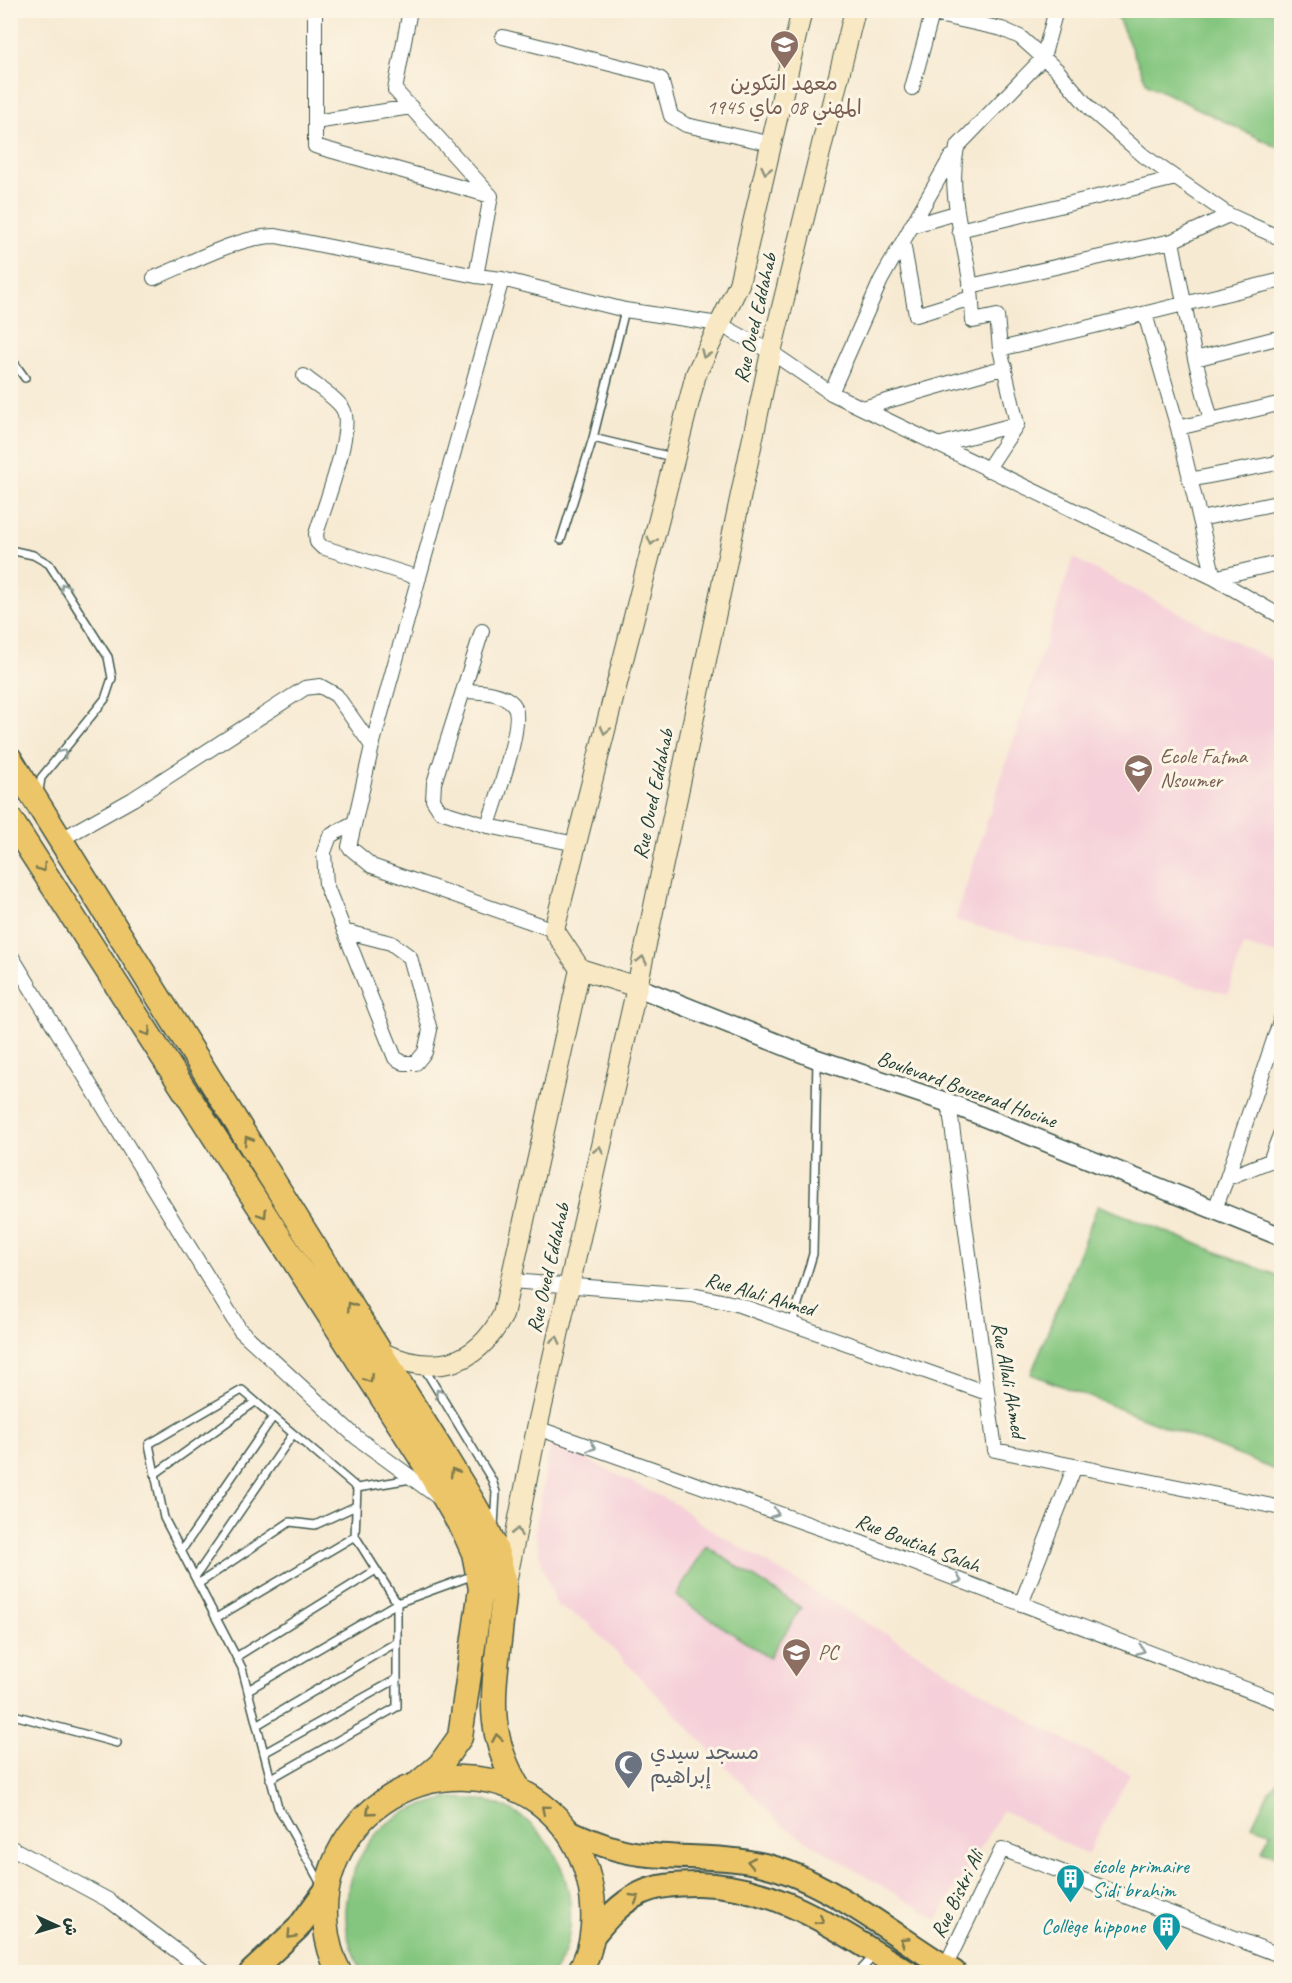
<svg xmlns="http://www.w3.org/2000/svg" width="1292" height="1983" viewBox="0 0 1292 1983" font-family="Caveat,'Playpen Sans Arabic',sans-serif">
<style>
.built{fill:#f5cfd9}
.green{fill:#84c67f;stroke:#52825a;stroke-width:1.5}
.lines{fill:none;stroke-linecap:round;stroke-linejoin:round}
.service-casing{stroke:#3f574c;stroke-width:10}
.minor-casing{stroke:#3f574c;stroke-width:16}
.tertiary-casing{stroke:#3f574c;stroke-width:21}
.secondary-casing{stroke:#3f574c;stroke-width:22}
.primary-casing{stroke:#3f574c;stroke-width:26}
.trunk-casing{stroke:#3f574c;stroke-width:27}
.service{stroke:#fff;stroke-width:7}
.minor{stroke:#fff;stroke-width:14}
.tertiary{stroke:#fff;stroke-width:18}
.secondary{stroke:#f8e8c3;stroke-width:20}
.primary{stroke:#edc569;stroke-width:22}
.trunk{stroke:#edc569;stroke-width:24}
.oneway{stroke:#8c927c}
.oneway2{stroke:#8f9e9a}
.oneway3{stroke:#7c7a4c}
.labels{text-anchor:middle;dominant-baseline:central;stroke-width:6;stroke-linejoin:round;paint-order:stroke}
.education-label{font-size:21px;fill:#785e54;stroke:#fcf5e5;text-anchor:start}
.street-label{font-size:21px;fill:#1f3d34;stroke:#fcf5e5}
.worship-label{font-size:21px;fill:#5b616d;stroke:#fcf5e5;text-anchor:start}
.culture-label{font-size:21px;fill:#0d838f;stroke:#fcf5e5;text-anchor:start}
</style>
<rect width="100%" height="100%" fill="#fcf5e5"/>
<filter id="ink" filterUnits="userSpaceOnUse"><feTurbulence type="fractalNoise" baseFrequency=".0167" numOctaves="2"/><feDisplacementMap in="SourceGraphic" scale="12" xChannelSelector="R" yChannelSelector="G"/><feConvolveMatrix kernelMatrix="1 2 1 2 8 2 1 2 1" color-interpolation-filters="sRGB"/></filter>
<filter id="wash" filterUnits="userSpaceOnUse"><feTurbulence type="fractalNoise" baseFrequency=".008" numOctaves="4" result="noise"/><feDisplacementMap in="SourceGraphic" scale="24" xChannelSelector="R" yChannelSelector="G"/><feGaussianBlur stdDeviation="1.35" result="paint"/><feColorMatrix in="noise" values="0 0 0 0 0 0 0 0 0 0 0 0 0 0 0 0 0 1.4 0 .05"/><feComposite in="paint" operator="in"/></filter>
<g filter="url(#wash)">
<rect width="100%" height="100%" fill="#f7ead3"/>
<path class="built" d="M1073,558L1281,665V955L1243,945L1228,994L955,920Z
M560,1435L591,1447L586,1459L679,1506L697,1521L1039,1726L1130,1774L1087,1855L1003,1810L937,1919L784,1827L586,1621L557,1606L542,1566L535,1531L551,1441Z"/>
<path class="green" d="M1115,11H1281V149L1147,84Z
M1098,1205L1281,1277V1472L1031,1374Z
M706,1546L801,1608L769,1658L676,1596Z
M1281,1777V1857L1262,1851L1271,1832L1252,1825L1269,1791Z
M450,1798C462,1799 476,1799 487,1801C551,1818 583,1887 566,1948C564,1956 558,1965 553,1972H364C332,1930 345,1862 383,1827C402,1810 426,1804 450,1798Z"/>
</g>
<g filter="url(#ink)">
<g class="lines">
<defs>
<path id="service" d="M10,357L25,378
M593,438L672,457
M561,540L593,438L625,310
M10,550L33,555L49,564L108,657L112,678L105,699L41,778L39,791
M792,1324L813,1254L817,1059
M424,1368L492,1480L496,1492L494,1526
M155,1474L255,1402
M181,1551L273,1417
M195,1577L293,1434
M198,1584L290,1522L315,1525L356,1506
M216,1618L355,1536
M236,1657L376,1570
M248,1690L397,1603L355,1536L357,1488
M10,1714L117,1743
M257,1725L397,1642
M264,1753L397,1679
M270,1779L397,1707V1603L474,1575
M321,1884L278,1807L242,1668L164,1518L149,1444L242,1390L357,1488L411,1479
M859,1972L874,1956"/>
<path id="minor" d="M315,10V146L491,196
M410,10L395,90L491,196L476,276L502,279L625,310L719,324L771,352L831,393L1214,578L1282,617
M915,10L1002,29L1020,37L1057,70L1091,110L1144,156L1229,215L1282,239
M503,37L650,74L661,79L671,116L686,125L772,144
M912,88L932,14
M315,122L411,107
M911,226L956,213
M959,230L1176,178
M903,242L916,315L971,298
M154,278C189,264 238,236 276,236L476,276
M502,279L372,746L349,847L372,866L554,930
M970,286L1172,241
M1145,314L1178,428
M1000,349L997,316L973,321C972,306 972,290 969,275C962,231 948,192 957,147L1043,58L1056,10
M1195,359L1273,339
M304,376C315,386 335,396 343,409C355,429 323,510 316,534L317,542L322,547L419,578
M831,393L881,280L951,157
M1282,403L1178,428L1214,578L1282,562
M863,408L1005,367
M1211,420L1195,359L1172,241L1229,215
M938,445L1017,424
M987,470L1017,424L1000,349L1282,280
M1189,480L1282,462
M1200,519L1282,502
M482,631L434,783L433,800L440,811L488,826L576,844
M464,691C479,692 501,691 513,704C527,719 494,804 488,826
M60,840L133,799L305,688L320,686L336,695L372,746
M344,931L391,943L410,957L430,1030L425,1052L416,1063H404L395,1058L326,885L324,852L330,836L353,823
M10,954L240,1330L356,1437L438,1497
M949,1103L995,1450L1282,1508
M1270,1161L1282,1130
M1227,1178L1282,1016
M1214,1211L1227,1178L1282,1156
M511,1281L692,1295L736,1304L987,1393
M537,1428L859,1542L1282,1703
M1021,1604L1075,1466
M10,1847L110,1901L205,1972
M945,1967L1002,1849L1282,1956"/>
<path id="tertiary" d="M637,987L817,1059L949,1103L1282,1237"/>
<path id="secondary" d="M580,969L637,987
M380,1352C433,1376 475,1368 503,1315L580,969L554,930L696,374L739,284L802,10
M506,1583L537,1428L637,987L771,352L855,10"/>
<path id="primary" d="M567,1830C591,1841 615,1851 641,1854C682,1859 723,1855 764,1865C828,1880 897,1938 954,1972
M592,1937C606,1920 619,1904 639,1894C656,1885 678,1884 697,1884C780,1885 839,1932 908,1972
M251,1972L298,1928L325,1891"/>
<path id="trunk" d="M10,759L441,1450C466,1493 499,1535 504,1586C505,1601 501,1617 500,1632C493,1695 485,1734 520,1791
M10,819L420,1456L465,1533L474,1553L481,1589L460,1737L440,1765L420,1782
M339,1972C324,1943 321,1907 330,1876C369,1745 557,1744 589,1880C596,1909 596,1946 579,1972"/>
</defs>
<use href="#service" class="service-casing"/>
<use href="#minor" class="minor-casing"/>
<use href="#tertiary" class="tertiary-casing"/>
<use href="#secondary" class="secondary-casing"/>
<use href="#primary" class="primary-casing"/>
<use href="#trunk" class="trunk-casing"/>
<use href="#service" class="service"/>
<use href="#minor" class="minor"/>
<use href="#tertiary" class="tertiary"/>
<use href="#secondary" class="secondary"/>
<use href="#primary" class="primary"/>
<use href="#trunk" class="trunk"/>
</g>
<defs><path id="oneway-chevron" d="M-2-3.5L2.5 0L-2 3.5" fill="none" stroke-width="1.6" stroke-linecap="round" stroke-linejoin="round" transform="scale(1.5)"/></defs>
<g class="oneway">
<use href="#oneway-chevron" transform="translate(766 170) rotate(103)"/>
<use href="#oneway-chevron" transform="translate(705 354) rotate(114)"/>
<use href="#oneway-chevron" transform="translate(652 541) rotate(104)"/>
<use href="#oneway-chevron" transform="translate(605 730) rotate(104)"/>
<use href="#oneway-chevron" transform="translate(642 960) rotate(-78)"/>
<use href="#oneway-chevron" transform="translate(599 1150) rotate(-77)"/>
<use href="#oneway-chevron" transform="translate(556 1340) rotate(-78)"/>
<use href="#oneway-chevron" transform="translate(517 1532) rotate(-79)"/>
</g>
<g class="oneway2">
<use href="#oneway-chevron" transform="translate(64 587) rotate(-122)"/>
<use href="#oneway-chevron" transform="translate(63 753) rotate(-52)"/>
<use href="#oneway-chevron" transform="translate(439 1393) rotate(-121)"/>
<use href="#oneway-chevron" transform="translate(592 1447) rotate(20)"/>
<use href="#oneway-chevron" transform="translate(775 1513) rotate(20)"/>
<use href="#oneway-chevron" transform="translate(958 1580) rotate(21)"/>
<use href="#oneway-chevron" transform="translate(1141 1650) rotate(21)"/>
</g>
<g class="oneway3">
<use href="#oneway-chevron" transform="translate(42 868) rotate(57)"/>
<use href="#oneway-chevron" transform="translate(147 1032) rotate(57)"/>
<use href="#oneway-chevron" transform="translate(248 1140) rotate(-122)"/>
<use href="#oneway-chevron" transform="translate(263 1214) rotate(57)"/>
<use href="#oneway-chevron" transform="translate(351 1306) rotate(-122)"/>
<use href="#oneway-chevron" transform="translate(369 1379) rotate(57)"/>
<use href="#oneway-chevron" transform="translate(454 1472) rotate(-121)"/>
<use href="#oneway-chevron" transform="translate(497 1738) rotate(-100)"/>
<use href="#oneway-chevron" transform="translate(545 1809) rotate(-140)"/>
<use href="#oneway-chevron" transform="translate(370 1811) rotate(139)"/>
<use href="#oneway-chevron" transform="translate(751 1862) rotate(-169)"/>
<use href="#oneway-chevron" transform="translate(635 1898) rotate(-31)"/>
<use href="#oneway-chevron" transform="translate(820 1920) rotate(31)"/>
<use href="#oneway-chevron" transform="translate(291 1935) rotate(133)"/>
<use href="#oneway-chevron" transform="translate(904 1941) rotate(-147)"/>
</g>
</g>
<defs>
<symbol id="school-pin" viewBox="-11 -11 22 30"><path d="M0 17L-7.5 6A9.5 9.5 0 1 1 7.5 6Z" fill="#8d6e63" stroke="#fcf5e5"/><path d="M0-5L7-2L0 1L-7-2ZM-4 1L0 2.5L4 1V4Q0 6-4 4Z" fill="#fff"/></symbol>
<symbol id="mosque-pin" viewBox="-11 -11 22 30"><path d="M0 17L-7.5 6A9.5 9.5 0 1 1 7.5 6Z" fill="#6b7280" stroke="#fcf5e5"/><path d="M3.5-4.9A6 6 0 1 0 3.5 4.9A5 5 0 1 1 3.5-4.9Z" fill="#fff"/></symbol>
<symbol id="building-pin" viewBox="-11 -11 22 30"><path d="M0 17L-7.5 6A9.5 9.5 0 1 1 7.5 6Z" fill="#0f9aa8" stroke="#fcf5e5"/><path d="M-4-6H4V6H1V3H-1V6H-4ZM-2.5-4.3h1.7v1.8h-1.7ZM.8-4.3h1.7v1.8H.8ZM-2.5-1h1.7V.8h-1.7ZM.8-1h1.7V.8H.8Z" fill="#fff"/></symbol>
</defs>
<g fill-rule="evenodd">
<use href="#school-pin" x="768" y="28" width="33" height="45"/>
<use href="#school-pin" x="1122" y="752" width="33" height="45"/>
<use href="#school-pin" x="780" y="1636" width="33" height="45"/>
<use href="#mosque-pin" x="612" y="1748" width="33" height="45"/>
<use href="#building-pin" x="1054" y="1862" width="33" height="45"/>
<use href="#building-pin" x="1150" y="1910" width="33" height="45"/>
</g>
<g class="labels">
<g class="education-label">
<text x="784" y="83" text-anchor="middle">معهد التكوين<tspan x="784" dy="24">المهني 08 ماي 1945</tspan></text>
<text x="1160" y="756">Ecole Fatma<tspan x="1160" dy="24">Nsoumer</tspan></text>
<text x="818" y="1652">PC</text>
</g>
<g class="street-label">
<text transform="translate(755 318) rotate(-77)">Rue Oued Eddahab</text>
<text transform="translate(653 794) rotate(-78)">Rue Oued Eddahab</text>
<text transform="translate(967 1089) rotate(20)">Boulevard Bouzerad Hocine</text>
<text transform="translate(548 1268) rotate(-77)">Rue Oued Eddahab</text>
<text transform="translate(760 1294) rotate(16)">Rue Alali Ahmed</text>
<text transform="translate(1009 1380) rotate(80)">Rue Allali Ahmed</text>
<text transform="translate(918 1543) rotate(21)">Rue Boutiah Salah</text>
<text transform="translate(957 1894) rotate(-64)">Rue Biskri Ali</text>
</g>
<g class="worship-label">
<text x="650" y="1752">مسجد سيدي<tspan x="650" dy="24">إبراهيم</tspan></text>
</g>
<g class="culture-label">
<text x="1092" y="1866">école primaire<tspan x="1092" dy="24">Sidi brahim</tspan></text>
<text x="1145" y="1926" text-anchor="end">Collège hippone</text>
</g>
</g>
<rect width="1292" height="1983" fill="none" stroke="#fcf5e5" stroke-width="36"/>
<g transform="translate(57 1926) rotate(94)" stroke="#fcf5e5" stroke-width="4.5" paint-order="stroke">
<path d="M0-4.5L10 22L0 15L-10 22Z" fill="#1f3d34"/>
<text y="-9" font-size="16" font-weight="bold" text-anchor="middle" fill="#1f3d34">ش</text>
</g>
</svg>
